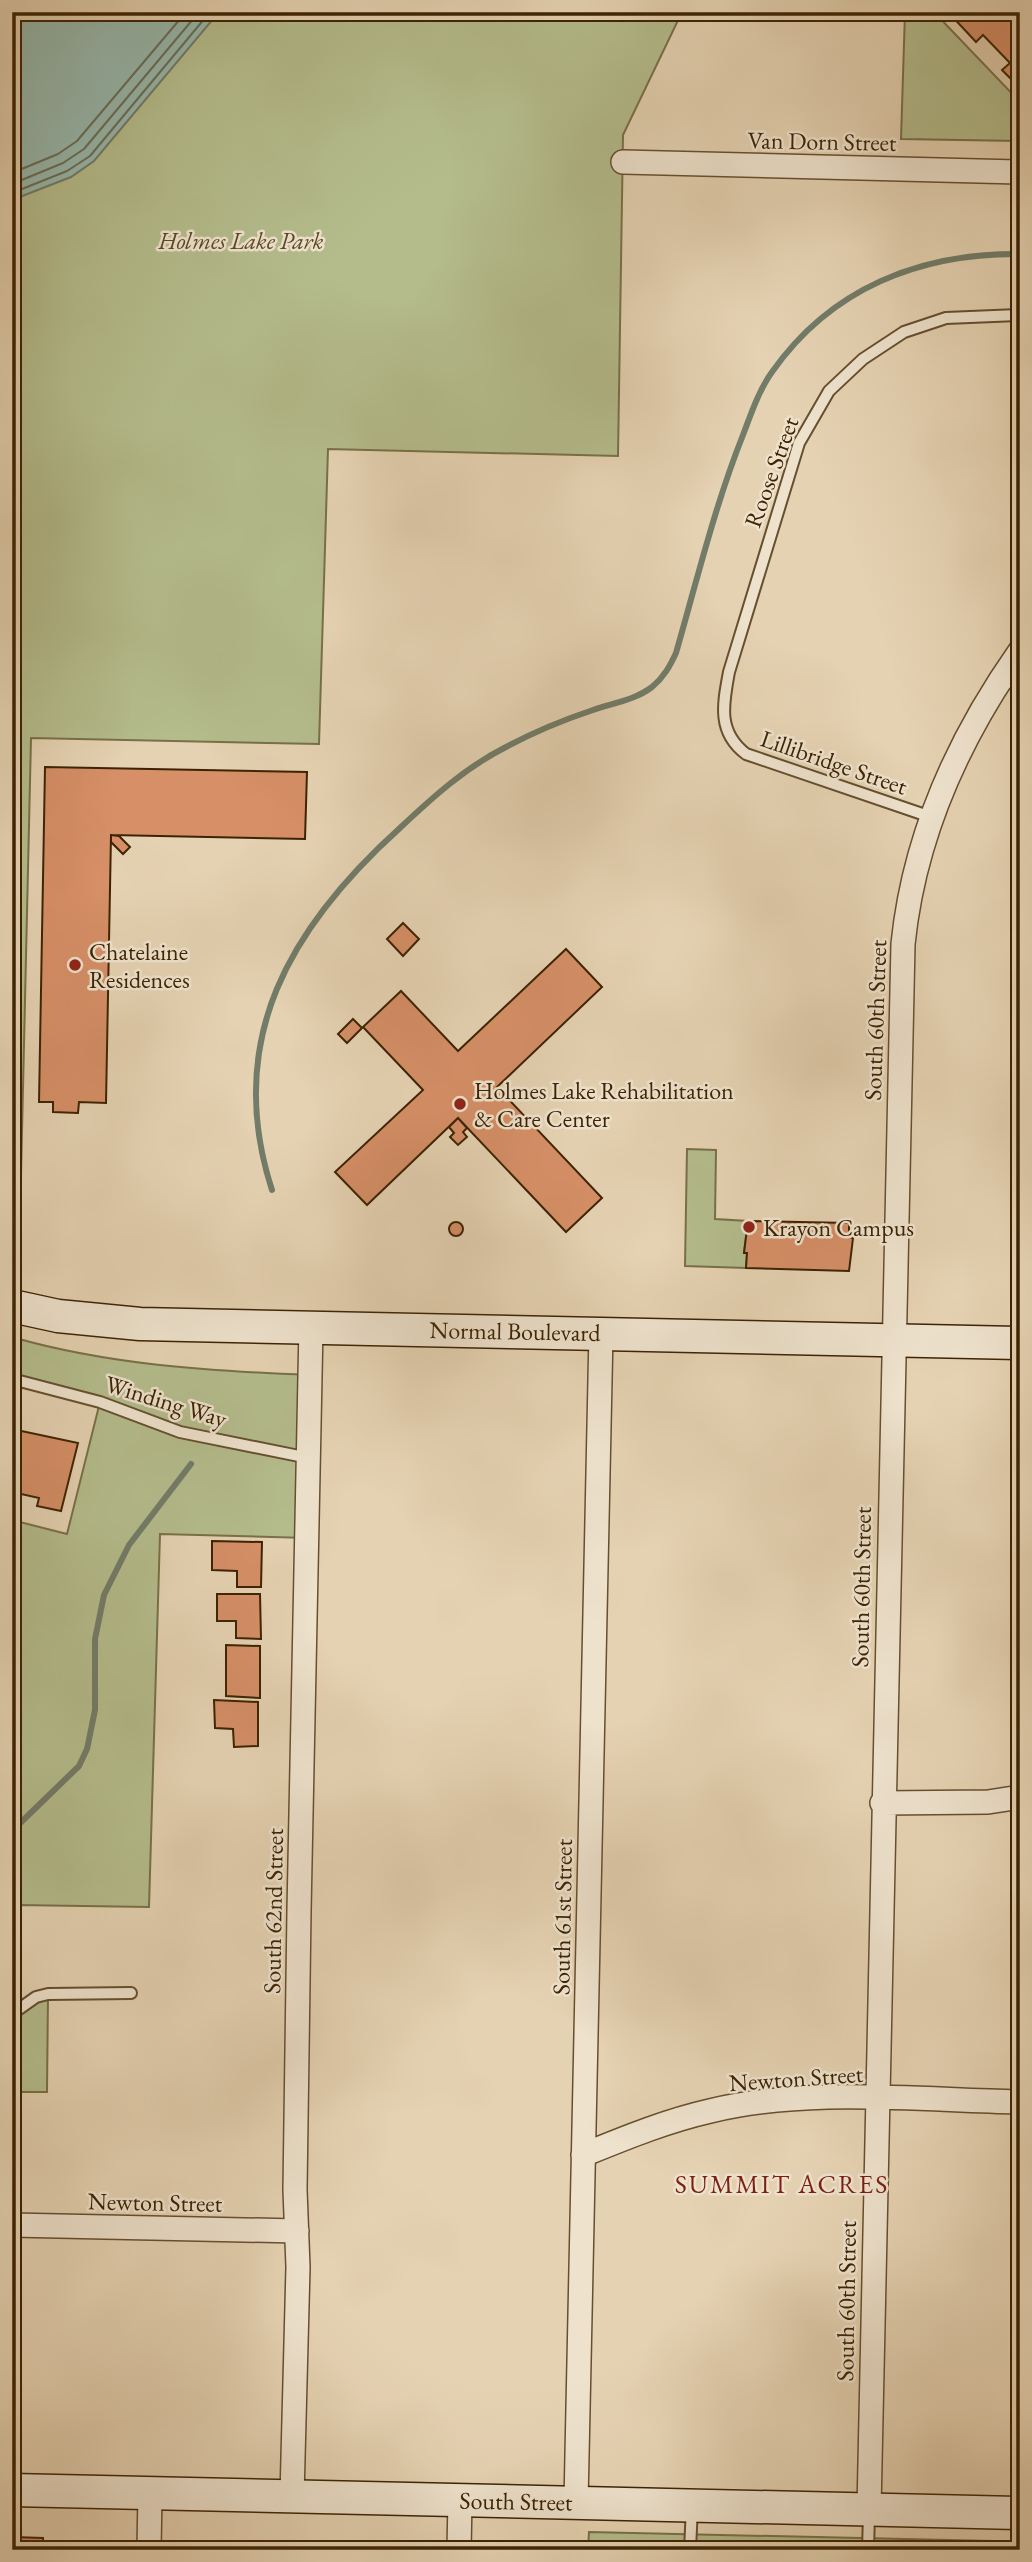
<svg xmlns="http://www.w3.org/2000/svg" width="1032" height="2562" viewBox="0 0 1032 2562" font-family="'EB Garamond',serif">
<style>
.green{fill:#b4bc8c;stroke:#787048;stroke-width:2}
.water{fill:#96b8ad;stroke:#727c69;stroke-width:2}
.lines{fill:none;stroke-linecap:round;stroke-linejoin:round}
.shore{stroke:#696e58;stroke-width:2}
.stream{stroke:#727c69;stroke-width:6}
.building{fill:#d68f67;stroke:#3c2303;stroke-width:2}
.service-casing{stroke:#664f2f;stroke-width:14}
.minor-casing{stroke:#664f2f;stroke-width:26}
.secondary-casing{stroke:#3c2303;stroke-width:35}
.service{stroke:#eee2cd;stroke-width:10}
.minor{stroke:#eee2cd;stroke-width:23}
.secondary{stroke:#eee2cd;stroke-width:32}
.poi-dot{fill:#8f2418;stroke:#eee2cd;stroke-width:2.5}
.labels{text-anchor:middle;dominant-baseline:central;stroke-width:5;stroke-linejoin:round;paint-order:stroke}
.street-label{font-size:24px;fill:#3c2303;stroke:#eee2cd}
.park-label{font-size:24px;font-style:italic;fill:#5a4925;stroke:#eee2cd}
.poi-label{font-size:24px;fill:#3c2303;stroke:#eee2cd;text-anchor:start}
.neighbourhood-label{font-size:26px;letter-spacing:2px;fill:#7a1f14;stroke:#eee2cd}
</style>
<rect width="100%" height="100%" fill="#e5d2b2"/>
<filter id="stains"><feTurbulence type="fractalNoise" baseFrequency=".00286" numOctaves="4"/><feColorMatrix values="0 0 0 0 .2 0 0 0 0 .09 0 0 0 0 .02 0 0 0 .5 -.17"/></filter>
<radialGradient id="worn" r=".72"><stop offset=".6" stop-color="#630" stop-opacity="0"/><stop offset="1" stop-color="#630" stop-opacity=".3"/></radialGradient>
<path class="green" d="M12,12H682L623,135L618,456L328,449L319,744L31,738L18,1307H12Z
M905,12H934L1020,102V141L901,139Z
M687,1149L716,1150L715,1219L748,1221L744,1252L747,1253L746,1268L685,1266Z
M12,1337C109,1365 210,1371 310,1375L307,1538L160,1534L149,1907L17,1905V1982L12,1977V1520L67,1534L100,1402L12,1379Z
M48,1994L47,2092H12V2014Z
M589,2532L992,2541V2550H588Z"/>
<path class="water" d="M12,12H219L94,161L71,177L12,200Z"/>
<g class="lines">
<path class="shore" d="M12,173L58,154L77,141L186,12
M12,184L63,163L84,149L199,12
M12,193L67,171L90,156L210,12"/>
<path class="stream" d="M272,1190C223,1039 291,926 401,827C433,797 466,767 506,747C534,732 563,720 593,710C613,703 635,700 652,687C664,677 670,666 676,653C697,580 715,505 743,435C751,414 759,390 772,372C831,288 920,253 1020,254
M12,1831L79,1766L87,1749L95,1710V1639L104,1595L129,1545L191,1464"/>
</g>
<path class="building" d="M948,12H1020V88L1002,70L1010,63L983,35L976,42Z
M45,767L307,772L305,839L111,835L106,1103L79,1102L78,1113L53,1112V1102H39Z
M111,835L119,836L130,847L123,854L111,842Z
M403,923L419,939L403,956L387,939Z
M566,949L602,987L497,1087L602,1198L566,1232L458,1118L367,1205L335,1172L423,1090L363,1027L401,991L458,1051Z
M353,1019L362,1028L347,1043L338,1034Z
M458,1118L467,1128L463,1132L467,1137L458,1145L450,1137L454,1133L449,1127Z
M748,1221L849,1223V1237L853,1238L849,1271L746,1268L747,1253H744Z
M449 1229a7 7 0 1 1 14 0a7 7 0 1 1-14 0Z
M12,1429L78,1443L61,1511L37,1506L39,1498L12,1492Z
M212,1541L262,1542L261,1587H237V1571L212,1570Z
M217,1594H260L261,1639L236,1638V1621H217Z
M226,1645L260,1646V1698L226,1696Z
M214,1700L258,1702V1746L234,1747L233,1729L215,1728Z
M12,2537L43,2538V2550H12Z
M73,2542H99V2550H73Z
M247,2543L300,2545V2550H247Z
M199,2544H226V2550H199Z"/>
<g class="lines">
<defs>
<path id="service" d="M1002,676L1020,689
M931,817L746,754C717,732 723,704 729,672L799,443L829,391L863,359L904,332L946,318L1020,315
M12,1379L100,1402L180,1432L309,1458
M12,2014L36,1997L48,1994L131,1993
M690,2550L692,2507
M868,2550L869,2514"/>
<path id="minor" d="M623,162L1020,172
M882,1803L988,1802L1020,1797
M583,2155C625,2138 666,2121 710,2111C809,2087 918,2100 1020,2102
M12,2225L297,2231
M292,2496L298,2267L295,2190L299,1911L311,1327
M576,2502L601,1333
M869,2509L903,944C914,836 958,739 1020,651
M149,2550L150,2493
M459,2550L460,2500"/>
<path id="secondary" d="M12,1306L58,1316L140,1324L1020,1343
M12,2490L1020,2513"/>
</defs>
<use href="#service" class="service-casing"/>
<use href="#minor" class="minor-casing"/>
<use href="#secondary" class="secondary-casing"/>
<use href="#service" class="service"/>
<use href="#minor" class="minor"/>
<use href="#secondary" class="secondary"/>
</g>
<g class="poi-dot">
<circle cx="75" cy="965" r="7"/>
<circle cx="460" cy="1104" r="7"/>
<circle cx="749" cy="1227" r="7"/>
</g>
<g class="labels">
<g class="street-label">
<text transform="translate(822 141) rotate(1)">Van Dorn Street</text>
<text transform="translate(771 472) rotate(-70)">Roose Street</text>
<text transform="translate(834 762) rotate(19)">Lillibridge Street</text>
<text transform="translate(875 1020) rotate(-88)">South 60th Street</text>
<text transform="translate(515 1331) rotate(1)">Normal Boulevard</text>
<text transform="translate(166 1401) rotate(17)">Winding Way</text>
<text transform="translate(861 1587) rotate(-89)">South 60th Street</text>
<text transform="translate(273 1911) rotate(-89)">South 62nd Street</text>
<text transform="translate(562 1917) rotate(-89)">South 61st Street</text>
<text transform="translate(796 2078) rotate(-4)">Newton Street</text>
<text transform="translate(155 2202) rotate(1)">Newton Street</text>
<text transform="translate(846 2301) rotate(-89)">South 60th Street</text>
<text transform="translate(516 2501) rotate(1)">South Street</text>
</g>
<g class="park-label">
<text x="241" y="240">Holmes Lake Park</text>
</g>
<g class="poi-label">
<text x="89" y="951">Chatelaine<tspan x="89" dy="28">Residences</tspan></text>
<text x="474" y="1090">Holmes Lake Rehabilitation<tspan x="474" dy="28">&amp; Care Center</tspan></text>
<text x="763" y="1227">Krayon Campus</text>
</g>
<g class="neighbourhood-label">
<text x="782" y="2184">SUMMIT ACRES</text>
</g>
</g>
<rect width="1032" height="2562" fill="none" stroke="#e5d2b2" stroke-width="42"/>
<rect x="14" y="14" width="1004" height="2534" fill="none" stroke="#3c2303" stroke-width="3.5"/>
<rect x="21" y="21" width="990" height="2520" fill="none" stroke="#3c2303" stroke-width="2"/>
<rect width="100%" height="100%" filter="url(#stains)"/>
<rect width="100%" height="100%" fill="url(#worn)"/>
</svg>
